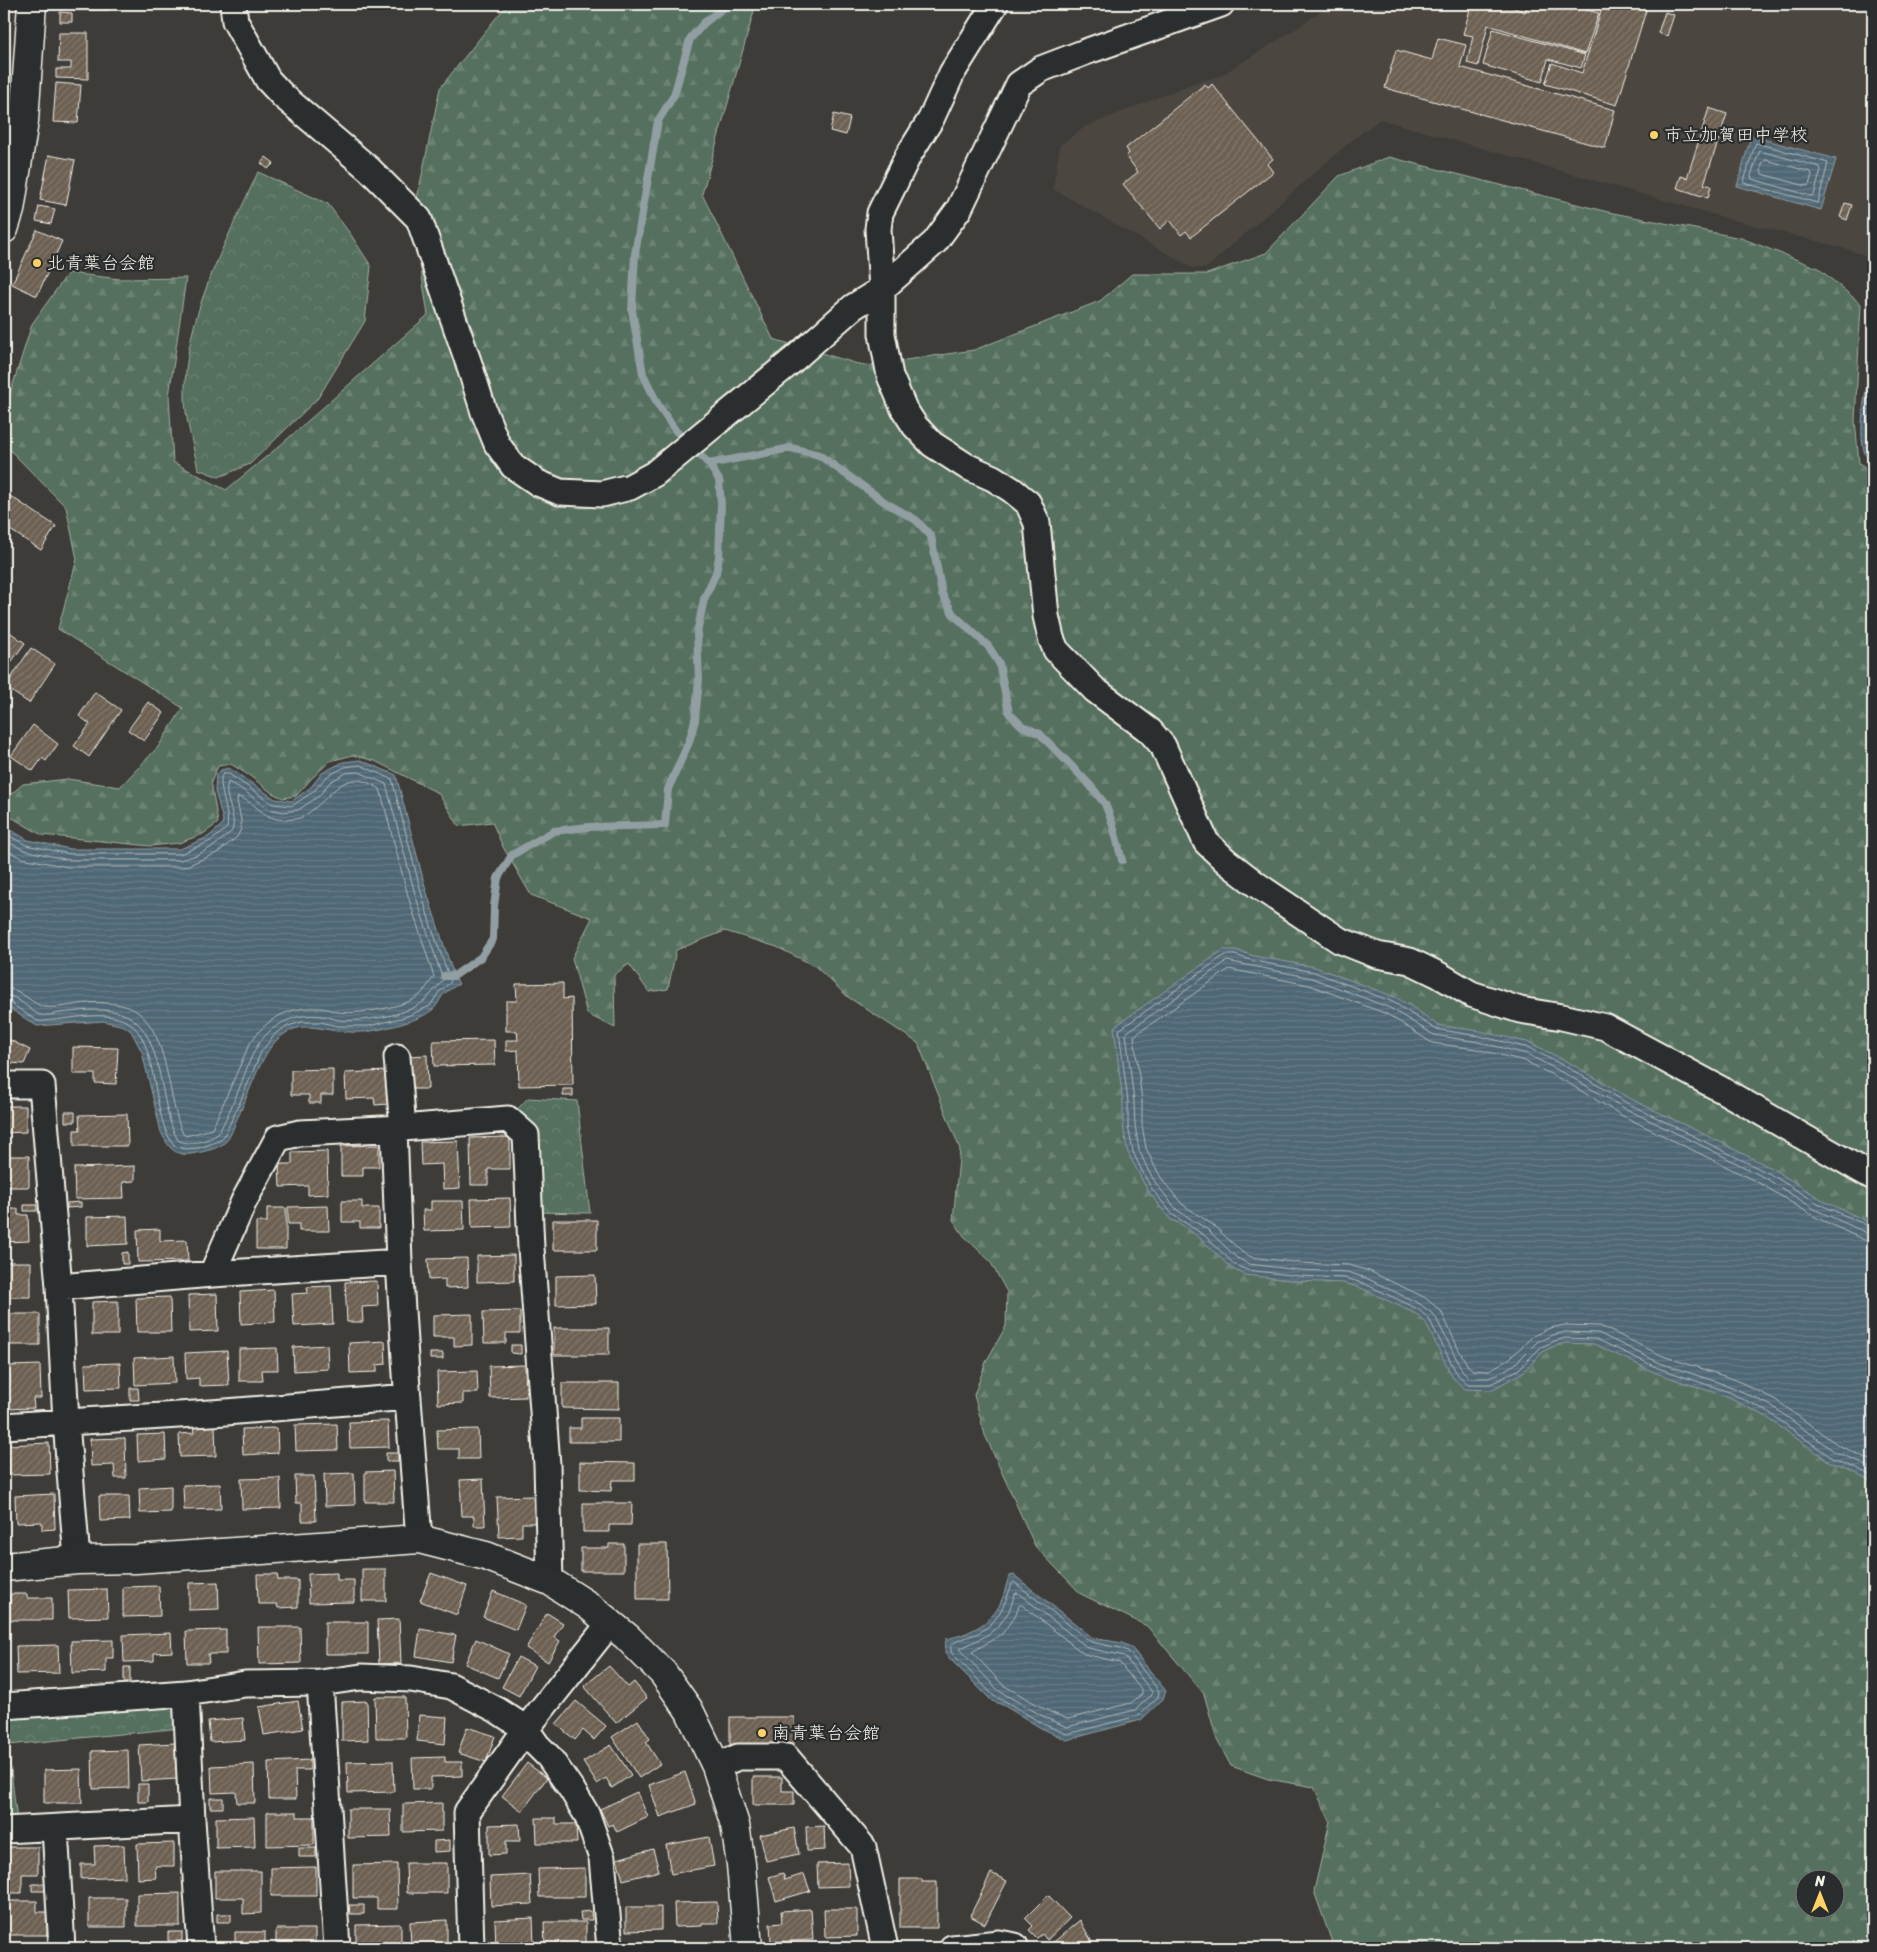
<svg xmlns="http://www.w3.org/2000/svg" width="1877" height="1952" viewBox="0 0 1877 1952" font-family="Sriracha,'Klee One',sans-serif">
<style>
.built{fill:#4c4740}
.forest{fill:url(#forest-firs);stroke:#a4b0a3;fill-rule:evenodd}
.park{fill:url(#park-crowns);stroke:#a4b0a3}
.water{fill:url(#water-rules);stroke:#919ea2}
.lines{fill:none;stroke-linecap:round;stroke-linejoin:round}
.shore{stroke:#b2baba;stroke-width:1}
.stream{stroke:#919ea2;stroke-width:8}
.building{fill:url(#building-hatch);stroke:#f4f1e8}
.minor-casing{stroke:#f4f1e8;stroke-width:29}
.tertiary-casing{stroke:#f4f1e8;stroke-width:31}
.minor{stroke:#2a2d2e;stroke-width:25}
.tertiary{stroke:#2a2d2e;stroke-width:28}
.poi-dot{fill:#ffd166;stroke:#2a2d2e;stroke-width:2}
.labels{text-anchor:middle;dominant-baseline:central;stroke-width:4.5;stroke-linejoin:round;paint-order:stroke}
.poi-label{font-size:18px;fill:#f4f1e8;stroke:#2a2d2e;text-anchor:start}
</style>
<defs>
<pattern id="forest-firs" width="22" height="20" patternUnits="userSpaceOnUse" patternTransform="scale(1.25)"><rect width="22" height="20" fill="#546f5e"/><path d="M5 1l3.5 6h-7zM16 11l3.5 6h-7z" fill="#6d8475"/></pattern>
<pattern id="park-crowns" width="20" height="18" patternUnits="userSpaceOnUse" patternTransform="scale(1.25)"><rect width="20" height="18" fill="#546f5e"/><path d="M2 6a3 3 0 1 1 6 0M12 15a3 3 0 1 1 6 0" fill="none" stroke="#6d8475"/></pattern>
<pattern id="water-rules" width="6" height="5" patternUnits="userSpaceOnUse" patternTransform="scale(1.25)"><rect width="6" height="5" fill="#4f6774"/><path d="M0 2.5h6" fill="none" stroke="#697d88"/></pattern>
<pattern id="building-hatch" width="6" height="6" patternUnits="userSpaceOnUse" patternTransform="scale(1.25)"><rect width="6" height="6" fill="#6c6052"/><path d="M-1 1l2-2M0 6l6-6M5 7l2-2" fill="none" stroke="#82776b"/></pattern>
</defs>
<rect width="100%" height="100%" fill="#3e3c39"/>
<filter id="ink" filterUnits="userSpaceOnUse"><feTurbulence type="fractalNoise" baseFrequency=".02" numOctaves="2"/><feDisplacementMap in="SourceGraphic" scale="10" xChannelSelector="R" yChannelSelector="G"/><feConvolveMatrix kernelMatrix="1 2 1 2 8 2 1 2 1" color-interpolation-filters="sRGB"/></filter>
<g filter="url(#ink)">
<path class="built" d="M1331,4H1873V258L1840,247L1726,218L1380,119L1346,145L1206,268H1193L1053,189L1060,145L1085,127L1191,84L1220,76L1296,29Z"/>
<path class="forest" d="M510,4H756L702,194L773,339L865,366L974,350L1100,301L1132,274H1207L1266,253L1339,176L1389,157L1608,212L1741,238L1818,268L1861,304L1855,420L1859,463L1873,472V1948H1334L1314,1891L1330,1821L1314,1787L1268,1779L1231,1766L1217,1740L1204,1694L1147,1626L1081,1594L1035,1546L985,1435L974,1395L986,1362L1006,1326L1007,1292L990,1261L964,1236L953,1220L960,1149L918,1043L848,997L815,966L777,947L725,931L676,950L668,989L649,992L629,964L614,975L615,1028L587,1014L572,958L592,918L531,895L503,847L492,822L459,826L438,793L375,761L353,755L330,761L311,779L296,796L283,798L272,793L250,776L231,764L218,766L211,782L218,823L203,834L179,843L150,846L42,835L4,813V800L23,784L68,779L120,787L158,747L183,708L58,629L77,559L66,507L4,444V413L32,324L68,273L120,279L186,278L169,396L173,462L226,490L284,442L428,315L413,218L440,88L500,13ZM1804,1880H1834V1910H1804Z"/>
<path class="park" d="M258,172L328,204L351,235L371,266L365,321L318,398L250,464L219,477L198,469C194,448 185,419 185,398C183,317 226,243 258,172Z
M528,1098L577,1101L590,1213L534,1212L512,1115Z
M180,1700L182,1728L8,1745L17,1821L4,1822V1712Z"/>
<path class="water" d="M1751,136L1836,159L1821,210L1737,186Z
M1871,370H1873V462C1871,460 1869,459 1867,457C1856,443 1865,386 1871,370Z
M360,760L396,775L426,890L454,976L459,984C453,987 447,991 443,995C439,1000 437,1007 432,1010C419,1021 388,1028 371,1031C361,1033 347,1032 337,1031C315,1028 299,1021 279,1038C260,1054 248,1098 236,1121C233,1129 230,1139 223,1144C215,1150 201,1152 191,1154C173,1156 168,1146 161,1132L142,1052L131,1031L124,1026L103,1021L37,1026L4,1005V826L28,840L70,849H180L208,837L222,825L223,820L215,791L216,775L221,770L229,768L275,799L292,801L311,787L322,773L343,762Z
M1223,950H1236L1254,956L1315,967L1395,997L1417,1010L1437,1025L1480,1031L1531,1043L1577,1067L1629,1098L1722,1143L1773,1169L1824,1201L1873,1224V1483L1855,1472L1830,1462L1765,1416L1727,1397L1656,1373L1594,1344L1565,1343L1557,1345L1544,1351L1522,1373L1491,1390L1465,1389L1453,1378L1425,1322L1416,1314L1361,1288L1344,1283L1298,1281L1245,1275L1231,1268L1201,1239L1184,1226L1170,1219L1148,1191L1128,1153L1123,1126V1103L1114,1027Z
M1014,1575L1093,1638L1122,1643L1131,1647L1166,1691L1163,1699L1141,1720L1067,1740L1041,1728L1003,1705L992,1701L945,1654L946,1639C966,1635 989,1625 999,1606C1004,1597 1006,1585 1009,1576Z"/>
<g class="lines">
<path class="shore" d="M1756,143L1828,163L1818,203L1744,183Z
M1760,151L1820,167L1821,170L1814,195L1811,196L1752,179L1751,176Z
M1766,160L1811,172L1812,175L1809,185L1806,186L1762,174C1760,170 1762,161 1766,160Z
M1873,379C1867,392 1863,445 1873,456
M4,833L26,845L70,854H180L211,841L227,828C230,814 220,794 221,777L223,774H229L273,804L292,806L314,791L326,777L345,767L360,765L392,779L421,892L431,926L451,982L439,992L430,1006L405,1017L369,1026H338L320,1022H302L288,1026L276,1033L261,1052L238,1107L223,1138L219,1141L199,1148L186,1149L176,1147C149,1120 161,1038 126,1021C104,1011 76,1018 53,1020C49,1020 42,1022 38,1021C33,1019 15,1006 9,1002L4,1001
M4,840L24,850L69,860H180L197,855L214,846L232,831C238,815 222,797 228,782L240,788L269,809L283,812L298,810L319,796L330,782L346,773L359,772L386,784L415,894L443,980C442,982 425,1001 423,1002C404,1016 363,1022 339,1020C333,1019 327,1016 321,1016C299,1013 278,1021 263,1038C251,1052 246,1072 239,1089C233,1104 226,1119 218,1134C209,1140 188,1147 178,1140C156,1104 167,1023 117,1012C98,1008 78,1011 60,1013C54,1014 45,1016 40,1015C29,1011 19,995 4,995
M4,849L22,858L68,867H184L217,853L237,837L241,829V820L237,800L238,797C260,803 262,824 294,819C300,819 304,816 308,813C335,795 343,765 380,789L408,896L434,977C430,982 425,990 420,995C408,1007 355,1015 338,1012C332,1011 326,1008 320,1008C289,1006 265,1019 249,1045L212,1129L186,1136L183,1134C168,1101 169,1044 144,1018C135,1007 120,1004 106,1003C86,1000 65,1009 45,1007C34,1006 20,988 4,987
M1873,1228L1821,1205L1770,1174L1627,1103L1574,1071L1529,1048L1479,1036L1435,1029L1393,1002L1314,972L1254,961L1235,955H1225L1119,1030L1128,1102V1126L1133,1152L1143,1173L1152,1189L1173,1215L1204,1235L1234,1264L1247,1270L1299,1276L1345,1278L1363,1283L1418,1309L1429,1319L1457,1374L1468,1384H1490L1501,1379L1519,1369L1541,1347L1555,1341L1565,1338L1596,1339L1658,1368L1729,1392L1767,1411L1832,1458L1857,1468L1873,1477
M1873,1234L1867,1233L1818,1211L1767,1179L1717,1153L1624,1108L1571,1077L1527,1054L1478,1042L1434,1035L1390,1008L1312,978L1227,961L1126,1033L1134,1102L1135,1125L1139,1150L1148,1170L1157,1185L1177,1210L1208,1230L1237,1258L1249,1264L1299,1270L1347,1272L1366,1278L1420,1304L1435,1316L1462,1370L1470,1378H1488L1498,1374L1515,1364L1537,1342L1553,1335L1565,1332L1598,1333L1660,1363L1732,1387L1772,1406L1835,1452L1860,1462L1873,1470
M1873,1242L1864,1240L1815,1217L1763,1185L1713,1160L1621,1115L1568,1083L1525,1061L1476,1049L1432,1043L1387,1014L1309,985L1229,969L1134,1036L1142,1101V1125L1146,1148L1155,1167L1163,1181L1182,1204L1213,1225L1242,1252L1251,1257L1300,1263L1349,1265L1369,1271L1424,1297L1441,1311L1459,1350L1468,1366L1473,1370L1487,1371L1495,1367L1510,1358L1533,1336L1550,1328L1565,1325L1600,1326L1663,1356L1736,1380L1776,1400L1838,1445L1873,1461
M1014,1582L1091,1642L1120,1648L1128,1651L1159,1691L1158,1697L1138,1716L1067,1734L1043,1724L1005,1701L995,1697L951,1652V1645C957,1640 968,1637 976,1634C998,1624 1004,1606 1012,1584Z
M1018,1593L1088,1648L1124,1656L1152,1692V1695L1135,1710L1067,1727L1046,1718L999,1691L959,1649L984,1637L998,1627L1009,1611L1015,1594Z
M1022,1605L1084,1654L1119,1662L1142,1691V1694L1131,1703L1068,1719L1050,1712L1003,1685L972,1652L1002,1634L1015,1616L1019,1606Z"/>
<path class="stream" d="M709,464L791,448L819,455L886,503L916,520L931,536L942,594L953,614L988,646L999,663L1009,713L1022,726L1040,734L1089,784L1105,804L1112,822L1122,860
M444,976H454L481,957L493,939L494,906L498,878L512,855L554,831L588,827L665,825L668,789L689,742L695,720L699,680L697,633L704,599L716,573L719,557L721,503L719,480L709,464L675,430L658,405L643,374L632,310L635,254L658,121L674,95L690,39L704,23L728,4"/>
</g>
<path class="building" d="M74,4H109V10H74Z
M1462,4H1512V6Z
M1528,4H1588L1586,10L1599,13L1585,54L1488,25L1478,66L1467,63L1473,36L1463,34L1471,6L1512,7L1525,12Z
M1603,4H1648L1617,105L1545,84L1552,63L1582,73Z
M60,12L72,13V22H60Z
M1665,12L1674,15L1667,36L1658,33Z
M1493,29L1585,55L1581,68L1548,59L1542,82L1483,65Z
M59,33H88V79L56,78V69H71V62H58Z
M1438,38L1466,45L1460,67L1615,110L1605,148L1385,88L1396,50L1432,60Z
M56,83L81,85L78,123L53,122Z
M1205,84L1208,88L1212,84L1273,159L1267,164L1273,172L1191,237L1186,231L1181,235L1170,220L1160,229L1123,184L1138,172L1126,156L1129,153L1126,148Z
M1709,108L1727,114L1704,184L1711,186L1708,198L1677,188L1681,176L1687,178Z
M834,114L850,118L846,135L830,131Z
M49,155L75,160L66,205L40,200Z
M266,157L274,163L268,169L261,163Z
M1845,203L1852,205L1847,220L1840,217Z
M39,206L55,209L51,224L36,221Z
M37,230L62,241L37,296L12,284Z
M4,492L56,526L41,550L4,526Z
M4,628L25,643L4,672Z
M31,648L55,664L29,703L5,687Z
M95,692L121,710L89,757L74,746L90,724L79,716Z
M148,702L164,713L144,741L128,730Z
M33,725L58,744L46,761L42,758L33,771L11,756Z
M563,983V999L572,998L573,1085L519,1086L518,1050L506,1051V1040H518L517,1031H506V1001H517L516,984Z
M4,1037L30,1050L24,1064L10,1063L4,1060Z
M494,1040L495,1065L434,1066L433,1041Z
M73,1047L118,1048L116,1084L95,1083V1074H73Z
M427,1055L428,1089H410L409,1056Z
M333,1069V1095H321V1103H309V1095H291V1070Z
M387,1071L389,1104L375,1105L374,1098L346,1099L345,1073Z
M563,1089H573V1096H563Z
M4,1106H26V1132L4,1133Z
M65,1112H75V1122H65Z
M127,1114L128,1146H74V1130H80L79,1115Z
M510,1137V1169H488V1185H471L470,1138Z
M458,1141L460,1188L443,1189L442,1164L421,1165L420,1142Z
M379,1145V1167H363V1176H341V1146Z
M327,1151L328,1194L308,1195V1186L280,1187L279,1164H292V1152Z
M4,1156H29V1187H4Z
M135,1166V1181L123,1182L124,1198L75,1199L74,1168Z
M510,1198L511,1227L472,1228L471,1199Z
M342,1201H362V1208H379V1228H360V1222H342Z
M431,1201H463L464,1230L424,1231L423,1210H431Z
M81,1202V1207L67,1208V1203Z
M24,1205H37V1211H24Z
M328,1206L329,1231H299V1224H288V1207Z
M267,1208H286V1249H256V1222H267Z
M4,1209H18V1215H28L29,1241L4,1242Z
M127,1216L128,1244L87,1246V1217Z
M553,1220H597V1250H553Z
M160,1229V1241L187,1240L188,1261L138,1262L137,1230Z
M128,1252V1264H122V1253Z
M514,1255V1281L477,1282V1256Z
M467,1258L468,1287L445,1288V1279L429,1280L428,1259Z
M4,1262H31V1297H4Z
M595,1275L596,1304L556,1305V1276Z
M377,1281L378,1306L362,1307L363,1322H347L345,1282Z
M331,1286L333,1324L294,1326L292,1294L308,1293L307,1287Z
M274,1290L275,1322L241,1324L240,1292Z
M217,1294L218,1331L189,1332L188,1295Z
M170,1297L171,1332H137L136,1298Z
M118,1301V1335H92V1302Z
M520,1311V1333H506V1343H484L483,1312Z
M4,1314H40V1345H4Z
M472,1314V1345L454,1346V1337H433V1315Z
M554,1328H609V1355H554Z
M385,1341L386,1364L377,1365V1372L350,1373L349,1343Z
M327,1345L328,1369L294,1371L293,1347Z
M511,1345H521V1354L511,1353Z
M277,1348L278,1370H262L263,1381H239V1349Z
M227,1351L229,1385L199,1386V1378L186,1379L185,1353Z
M430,1353H443V1359H430Z
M174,1356L175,1383L135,1385L134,1358Z
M120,1363L121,1388L86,1389L85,1364Z
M40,1365L41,1398H33L34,1408L4,1409V1382H10L9,1366Z
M525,1365L526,1397L490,1398L489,1366Z
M477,1371L478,1393H463V1403L438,1404L437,1372Z
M562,1383H619V1409L562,1408Z
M130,1388H138L139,1400H130Z
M581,1418H619V1442H569V1428H581Z
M388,1421L389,1447L350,1448L349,1422Z
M337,1424L338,1450L296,1451L295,1425Z
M193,1426H215L216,1456L180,1457L179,1434L194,1433Z
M277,1428L278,1453L243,1455L242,1429Z
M478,1429L479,1459H459V1449H438L437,1430Z
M165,1434L166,1459L138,1461L137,1435Z
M125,1438L126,1478H115L114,1465L91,1466L90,1439Z
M49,1443L50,1474L9,1475L8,1445Z
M386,1453H398V1461H386Z
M580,1462L635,1463V1480H612L611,1491L580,1490Z
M393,1471L394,1502H365V1472Z
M354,1473L355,1505L325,1506L324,1474Z
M295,1476H314L316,1521H302V1503H296Z
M280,1478L281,1508L242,1509L241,1479Z
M483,1479L485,1526H474V1516H462L460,1480Z
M220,1484L221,1509L184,1510L183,1485Z
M171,1486V1512L140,1513L139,1488Z
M54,1494L55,1529L42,1530V1522L16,1523L15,1496Z
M99,1496H129L130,1520L100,1521Z
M533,1496L535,1523H522V1536L499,1537L497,1497Z
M583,1503H632L631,1525H609V1532H583Z
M609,1544H624V1571H581V1548H609Z
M637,1544H667L668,1599H637Z
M362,1569H386V1601H362Z
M337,1573V1580H354V1602L309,1603L308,1574Z
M431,1573L467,1586L457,1615L420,1601Z
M257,1574H277L278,1580H298V1607L278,1608L277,1604H258Z
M218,1582L219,1609L189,1610V1583Z
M159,1586L160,1616L123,1617V1587Z
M107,1589L108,1617L69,1618L68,1590Z
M493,1591L526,1605L516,1630L483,1617Z
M10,1594H27V1598H52V1620H10Z
M547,1613L563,1623L554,1637L560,1641L548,1662L526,1648Z
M399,1619L401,1663L379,1664L377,1620Z
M325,1622H368V1654H325Z
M258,1627H300L301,1663L259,1664Z
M420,1629L456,1635L451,1662L416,1656Z
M226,1630V1654H208L209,1663H187L186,1631Z
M171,1633L172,1652L154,1653V1661L124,1662L123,1635Z
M476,1639L509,1654L498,1678L465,1664Z
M113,1640V1658H106V1672L72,1673L71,1641Z
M58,1645L59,1673L17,1674L16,1646Z
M518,1657L535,1666L519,1696L502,1687Z
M609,1666L628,1687L634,1682L647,1698L616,1723L584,1686Z
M124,1667H130V1682H124Z
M375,1697H405L406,1738H376Z
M298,1701L303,1729L264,1735L259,1707Z
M367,1701L368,1740L342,1741V1702Z
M576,1701L606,1726L594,1740L583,1730L575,1740L556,1724Z
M419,1715L447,1717L445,1744L417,1741Z
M730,1717H794V1748H730Z
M243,1718L245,1740L210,1742L208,1721Z
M638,1720L650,1739L646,1742L660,1764L639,1778L612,1737Z
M467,1727L495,1736L486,1762L458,1753Z
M175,1743L177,1779L141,1781L139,1745Z
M611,1745L631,1775L612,1788L606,1778L597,1784L583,1762Z
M128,1750L129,1788L93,1789L92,1751Z
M445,1757V1762H462V1776L431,1777V1789H413L412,1758Z
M310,1760V1770H295L296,1799H269L268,1762Z
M393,1761L394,1792L348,1793L347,1762Z
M527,1763L547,1778L522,1811L502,1796Z
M254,1764L255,1803H237L236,1792L212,1793L211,1766Z
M81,1769L82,1803H44V1770Z
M685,1772L696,1804L660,1817L649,1785Z
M753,1777H782V1791H794V1805H753Z
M138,1784H148V1802H138Z
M637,1792L648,1817L617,1832L613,1824L608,1826L600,1809Z
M210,1798H223V1808H210Z
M442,1803V1831L403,1832V1804Z
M348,1809H390L391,1837L348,1838Z
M267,1812H297V1817H314V1845L267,1846Z
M254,1817L255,1847L216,1848V1818Z
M536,1818H556V1824H576L577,1843H537Z
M519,1824L520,1841H506V1854L489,1855V1825Z
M824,1826L825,1850L807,1851L806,1827Z
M794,1828L799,1854L766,1861L760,1835Z
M709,1837L714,1866L671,1874L666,1845Z
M450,1840V1851L434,1852V1841Z
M174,1843V1866H155L156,1878L138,1879L137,1844Z
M124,1845L125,1877L81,1879V1864H95L94,1846Z
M4,1847H38V1874H22V1893H4Z
M299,1848H316V1857H299Z
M653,1849L659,1871L623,1880L617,1859Z
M406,1863H447V1893H407Z
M848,1863L849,1886L818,1887L817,1864Z
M397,1864L398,1909H377V1898H353V1865Z
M316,1867V1896H271V1868Z
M585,1868V1897H539L538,1869Z
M215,1871H261V1913L243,1914V1898H215Z
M783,1873L785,1880L804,1874L810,1891L776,1901L769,1877Z
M991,1873L1007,1881L985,1924L970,1916Z
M530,1875L532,1904L491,1906L490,1877Z
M900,1879H922V1882H937V1928H900Z
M32,1884H47V1891H32Z
M180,1893V1926H137V1894Z
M1048,1895L1070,1918L1047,1940L1042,1934L1037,1938L1029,1930L1033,1926L1025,1918Z
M89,1898H126V1927H89Z
M4,1901H37V1912H47V1935H4Z
M717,1902L718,1923H702V1926L675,1927L674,1903Z
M349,1905H364V1914H350Z
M626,1907H661V1930L626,1931Z
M811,1909L813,1940L771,1942L770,1924L782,1923L781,1911Z
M824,1909H857V1936L825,1937Z
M591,1911L592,1920H581L580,1912Z
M217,1914H231V1922H217Z
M533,1918L534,1948H496L495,1920Z
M447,1920V1948H411L410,1922Z
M1080,1920L1094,1946L1091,1948H1051L1049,1946Z
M544,1922H586V1948H545Z
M401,1924V1948H356V1925Z
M276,1929H315V1948H276Z
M168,1932H182V1941H168Z
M235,1932H265V1948H235Z"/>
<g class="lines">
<defs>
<path id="minor" d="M233,4L235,21L268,80L283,96L369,169L419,219L468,361L484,412L497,444L513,466L538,483L560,492L602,494L630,487L654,474L793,360L853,307L882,289L935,242L959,209L1019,84L1041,69L1088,51L1221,4
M995,4L952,73L931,119L908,156L880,213L878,229L882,289V334L890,376L904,409L915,426L932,444L966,466L993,478L1012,490L1028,503L1037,523L1046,616L1051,638L1056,650L1095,690L1150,731L1163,746L1206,842L1226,861L1257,885L1339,940L1377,955L1410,961L1439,975L1471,994L1520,1010L1562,1017L1605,1027L1724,1091L1873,1177
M397,1057L403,1128
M4,1085H42L59,1287L66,1422L77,1560
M399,1262L406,1374L419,1539
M212,1274L244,1201L278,1138L300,1133L403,1128L508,1119L526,1135L531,1248L547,1465L550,1581
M59,1287L212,1274L399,1262L394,1128
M4,1426L226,1412L408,1397
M320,1683L337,1948
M186,1693L192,1820L201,1948
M4,1706L186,1693L245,1684L320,1683L361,1677L411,1679L451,1686L497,1710L526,1729L537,1745L549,1757L572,1790L587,1815L602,1858L610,1948
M716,1766L738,1757H786L863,1847L885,1948
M55,1828L62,1948
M4,1830L192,1820
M471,1948L467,1812L526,1729L610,1623
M952,1948L999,1943L1015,1946L1016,1948"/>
<path id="tertiary" d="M4,229L10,210L24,121L32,4
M4,1567L77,1560L136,1559L419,1539L486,1556L550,1581L589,1606L627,1637L663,1673L689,1710L716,1766L735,1825L741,1864L748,1948"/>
</defs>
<use href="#minor" class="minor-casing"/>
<use href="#tertiary" class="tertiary-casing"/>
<use href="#minor" class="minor"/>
<use href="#tertiary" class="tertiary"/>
</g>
</g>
<g class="poi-dot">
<circle cx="1654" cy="135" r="5"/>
<circle cx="37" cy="263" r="5"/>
<circle cx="762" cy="1733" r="5"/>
</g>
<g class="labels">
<g class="poi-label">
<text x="1664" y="135">市立加賀田中学校</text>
<text x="47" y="263">北青葉台会館</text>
<text x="772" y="1733">南青葉台会館</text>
</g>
</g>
<rect width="1877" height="1952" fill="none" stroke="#2a2d2e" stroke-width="20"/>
<rect x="10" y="10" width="1857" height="1932" fill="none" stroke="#f4f1e8" stroke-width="2" filter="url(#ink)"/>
<g transform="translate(1820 1894)"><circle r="24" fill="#2a2d2e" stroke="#7b7b78"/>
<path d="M0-4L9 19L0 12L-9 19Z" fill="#ffd166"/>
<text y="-8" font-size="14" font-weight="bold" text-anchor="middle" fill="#f4f1e8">N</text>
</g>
</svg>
